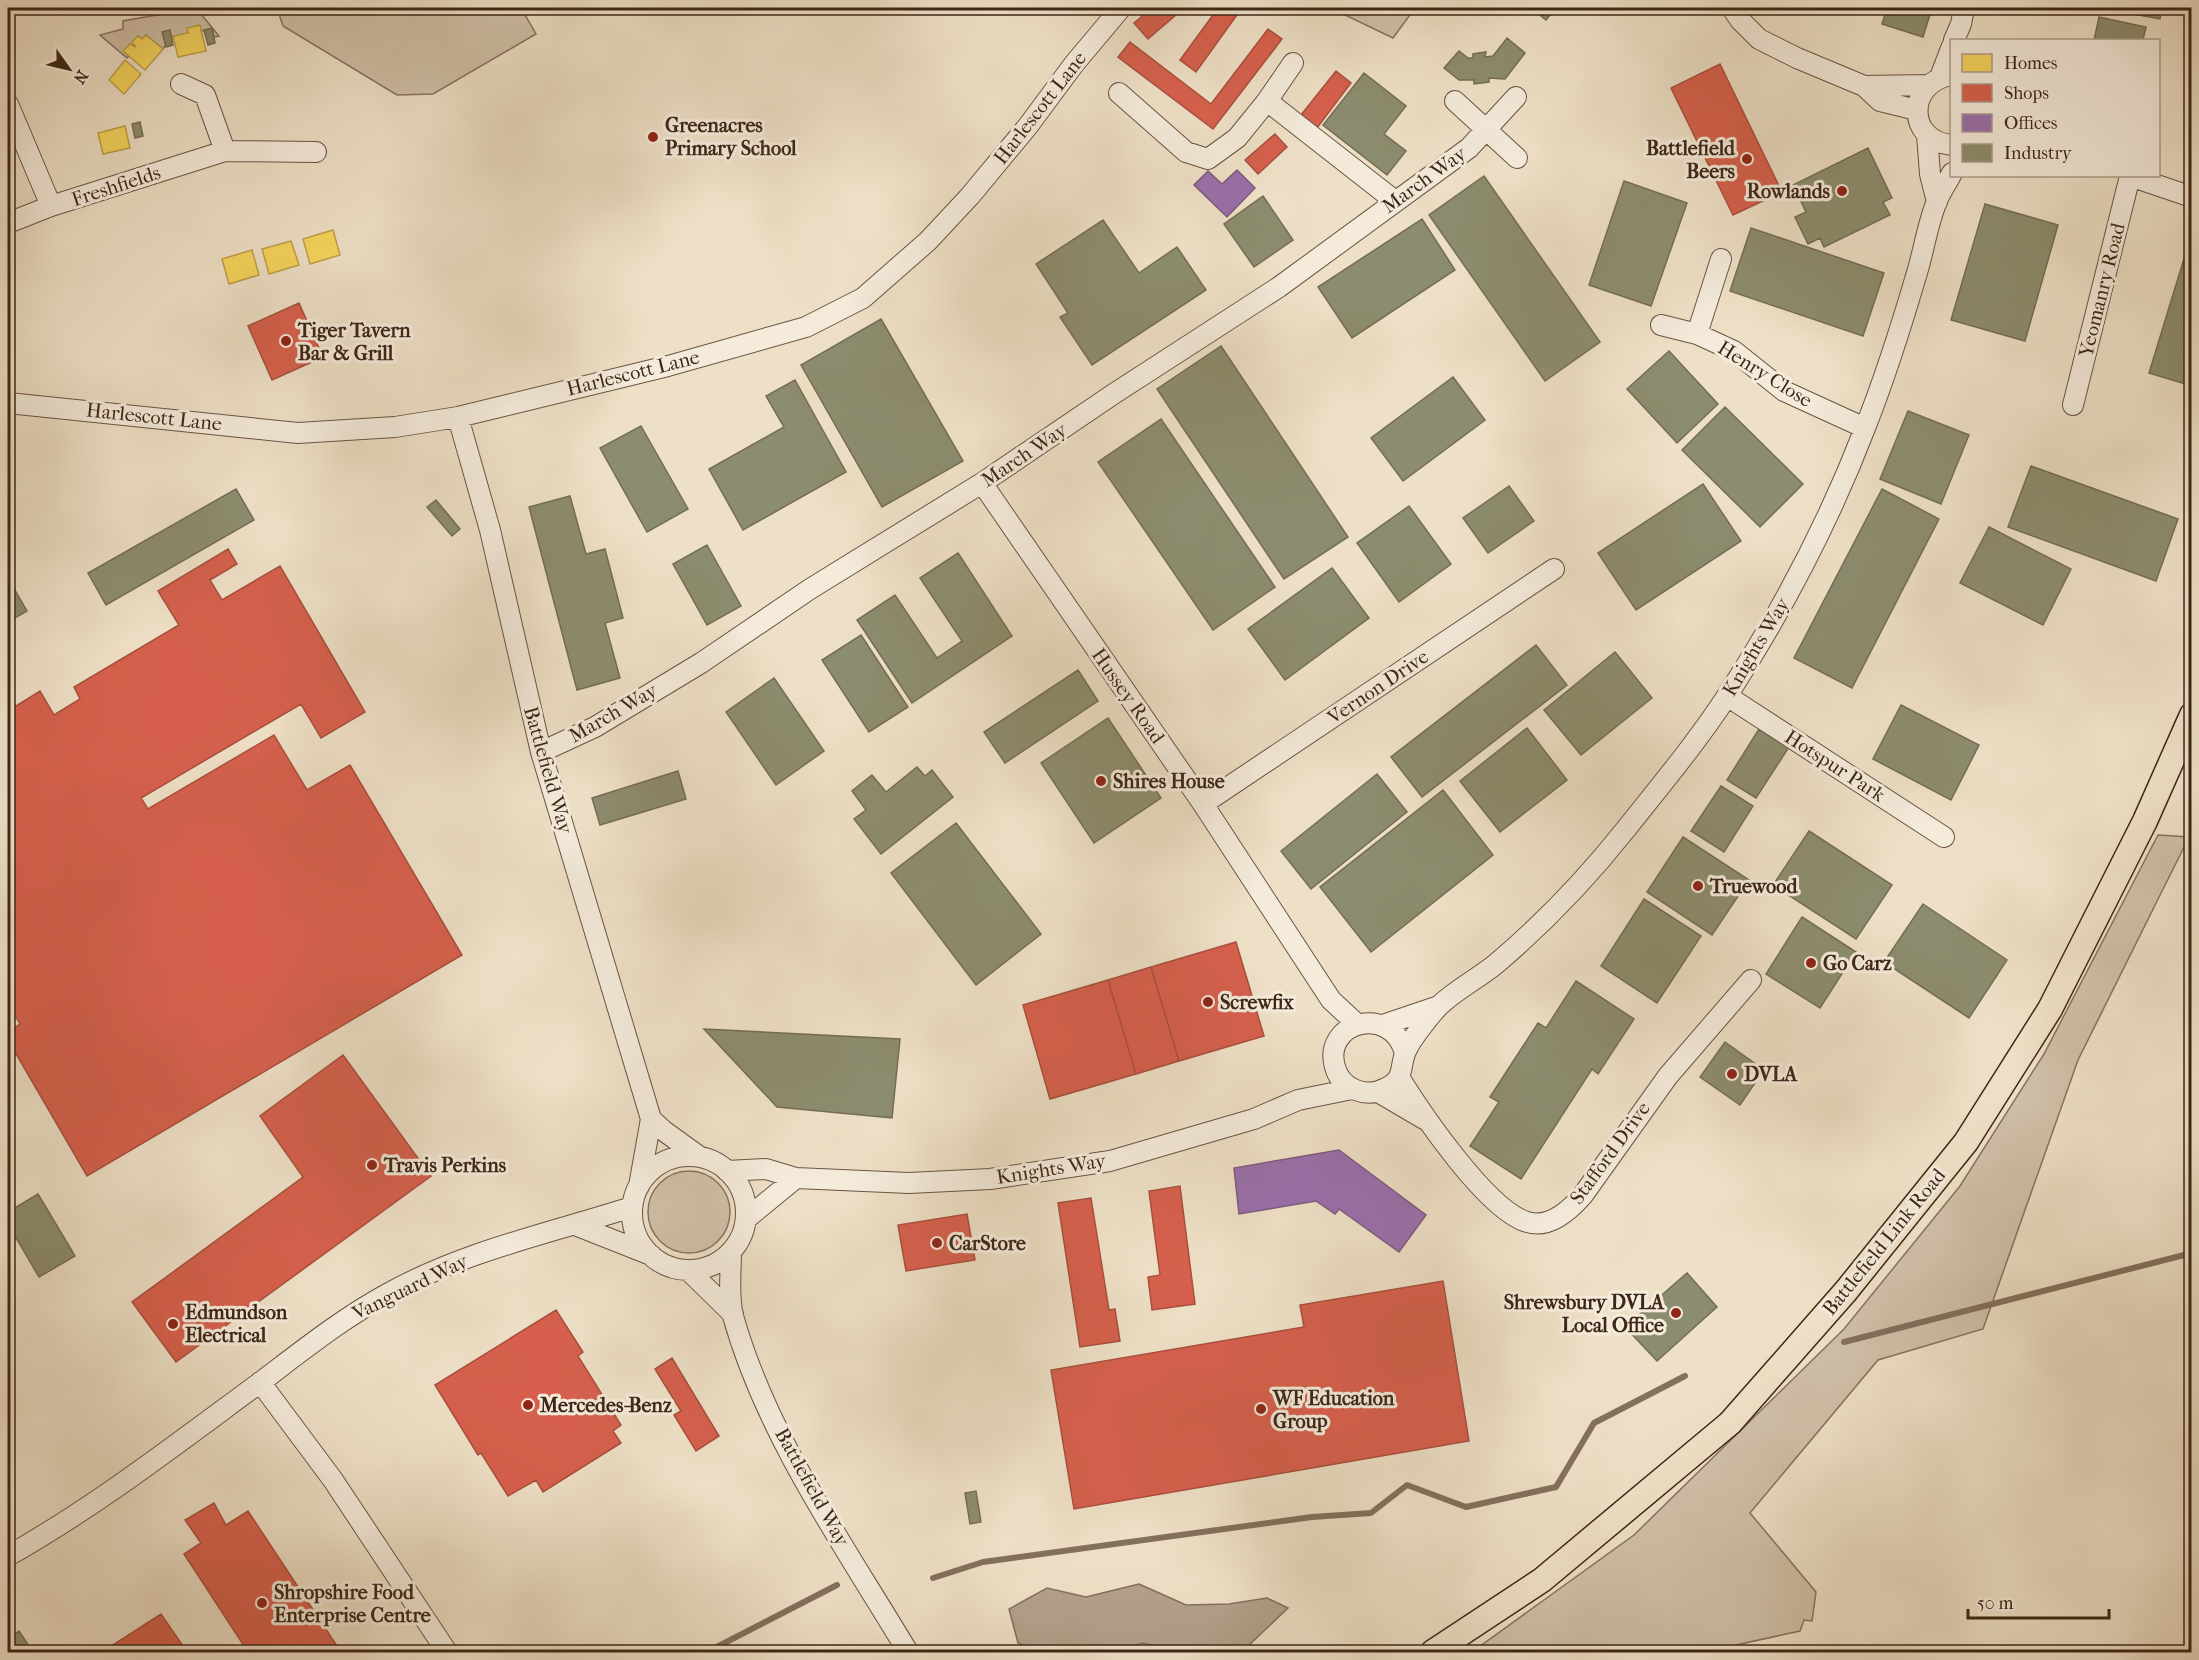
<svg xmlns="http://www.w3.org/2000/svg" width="2199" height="1660" viewBox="0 0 2199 1660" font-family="'IM FELL French Canon',serif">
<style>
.green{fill:#d0c0a9;stroke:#867360;stroke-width:1.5}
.water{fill:#b2a18b;stroke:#83705d;stroke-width:1.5}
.homes{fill:#f6d55c;stroke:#bea047;stroke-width:1.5}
.shops{fill:#d6604d;stroke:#a84f3d;stroke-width:1.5}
.offices{fill:#9970ab;stroke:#7d5a7f;stroke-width:1.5}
.industry{fill:#8c8c6e;stroke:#746d54;stroke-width:1.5}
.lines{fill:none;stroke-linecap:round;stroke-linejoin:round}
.stream{stroke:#83705d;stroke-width:6}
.minor-casing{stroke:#695443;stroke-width:22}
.major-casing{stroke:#3d2617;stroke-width:27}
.minor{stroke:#f4ebdb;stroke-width:20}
.major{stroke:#eee0c7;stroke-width:24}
.poi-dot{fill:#8f2418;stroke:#f4ebdb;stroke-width:2}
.labels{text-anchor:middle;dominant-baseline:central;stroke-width:6;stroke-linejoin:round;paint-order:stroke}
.street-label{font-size:20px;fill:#3d2617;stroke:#f4ebdb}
.poi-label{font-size:20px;font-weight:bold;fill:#3d2617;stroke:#f4ebdb;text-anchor:start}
</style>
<rect width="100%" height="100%" fill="#eee0c7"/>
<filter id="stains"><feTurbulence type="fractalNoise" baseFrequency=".00333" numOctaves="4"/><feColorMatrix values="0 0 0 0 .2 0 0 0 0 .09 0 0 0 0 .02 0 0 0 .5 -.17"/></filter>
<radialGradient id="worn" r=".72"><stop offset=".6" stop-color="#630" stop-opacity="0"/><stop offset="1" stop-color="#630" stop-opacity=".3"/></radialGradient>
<path class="green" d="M196,8L219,36L214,37L212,29L171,37L163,49L146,35L142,39L138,36L133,42L137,46L135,48L130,44L124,51L129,56L127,58L100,35L123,29V21Z
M277,8H521L536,34L433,94L397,95L283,26Z
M1350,8H1415L1393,38L1345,15Z
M2158,835L2189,837L2078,1060L1983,1329L1878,1360L1750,1513L1816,1592L1812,1621L1804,1620L1800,1631L1704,1652H1472L1634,1535L1844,1329L1960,1186L2044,1054Z
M648 1212a41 41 0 1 1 82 0a41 41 0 1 1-82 0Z"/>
<path class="water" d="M1139,1584L1186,1605L1229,1604L1267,1598L1288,1608L1246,1648L1235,1652H1179L1143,1643L1111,1652H1038L1018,1643L1009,1609L1047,1588L1086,1597Z"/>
<path class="homes" d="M1278,8H1293L1291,14L1277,10Z
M200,25L206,51L178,57L173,36L188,33L187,28Z
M146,35L163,49L145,70L123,51L130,44L136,47L132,42L138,36L142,39Z
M125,60L141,74L124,94L109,80Z
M125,126L130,148L103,154L98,133Z
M333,230L340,255L310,264L303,239Z
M291,241L299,265L269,274L262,249Z
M252,250L259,275L229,284L222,259Z"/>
<path class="shops" d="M1152,8H1184L1148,39L1134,23Z
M1218,8H1242L1196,72L1180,60Z
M1268,29L1282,39L1213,129L1118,57L1130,42L1211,104Z
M1720,64L1782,192L1733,215L1671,88Z
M1336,71L1351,83L1317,128L1301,115Z
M1275,134L1287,147L1258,174L1245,160Z
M299,303L323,357L272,380L248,326Z
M228,549L237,564L210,580L222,600L280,566L365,712L321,738L301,704L141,798L148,809L274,735L307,790L350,765L462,955L87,1176L8,1040V1032L20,1024L8,1003V711L40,691L54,715L80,699L74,687L179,625L158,591Z
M1236,942L1264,1036L1179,1061L1151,967Z
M1151,967L1179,1061L1136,1074L1108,980Z
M1108,980L1136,1074L1050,1099L1023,1005Z
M343,1055L431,1176L176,1362L132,1302L303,1177L260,1116Z
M1180,1186L1195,1304L1152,1310L1148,1277L1160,1275L1149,1191Z
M1091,1198L1109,1310L1115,1309L1120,1341L1080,1347L1058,1203Z
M967,1214L975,1260L906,1271L898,1225Z
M1443,1281L1469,1441L1074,1509L1051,1370L1304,1327L1300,1305Z
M556,1310L583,1352L578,1356L621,1425L613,1431L621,1443L543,1492L536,1480L508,1496L481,1453L478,1455L435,1385Z
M672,1358L719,1436L696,1451L674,1415L681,1411L655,1369Z
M214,1503L226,1525L248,1511L341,1652H248L184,1554L201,1543L185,1520Z
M161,1614L187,1652H102Z"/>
<path class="offices" d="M1237,170L1255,188L1227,217L1194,185L1208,171L1222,184Z
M1339,1150L1426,1215L1399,1252L1339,1209L1335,1214L1316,1201L1239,1214L1234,1168Z"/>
<path class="industry" d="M1531,8H1556L1546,20Z
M1887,8H1932L1923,37L1882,24Z
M2122,8H2162L2160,19L2121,12Z
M2099,17L2146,27L2143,40H2094Z
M212,28L215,43L208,45L204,30Z
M170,30L173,45L166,47L162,32Z
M1507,38L1525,53L1505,79L1489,78V82L1474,84V80H1459L1444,68L1459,51L1468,58H1473V54L1486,52L1485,57L1493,56Z
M1364,73L1406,106L1384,134L1406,151L1387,175L1323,125Z
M140,122L143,136L135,138L132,124Z
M1868,148L1892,198L1883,202L1890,215L1824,247L1820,238L1808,244L1795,217L1806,212L1793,185Z
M1484,176L1600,342L1545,381L1429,215Z
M1624,181L1687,203L1651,306L1589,285Z
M1263,196L1293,240L1254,267L1224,224Z
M1985,204L2058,225L2025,341L1951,320Z
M1422,219L1455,270L1352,338L1318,287Z
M1103,220L1139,273L1177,247L1206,290L1092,365L1060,317L1068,313L1036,264Z
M1751,228L1884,273L1863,336L1730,291Z
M2190,239L2192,240V386L2149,373Z
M881,319L963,461L882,507L801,365Z
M1221,346L1348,537L1284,579L1157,389Z
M1669,351L1718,404L1677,443L1627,389Z
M1453,377L1485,420L1403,481L1371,438Z
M795,380L846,472L743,530L709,469L784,427L766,396Z
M1725,407L1803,484L1760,527L1682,450Z
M1908,411L1969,435L1941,504L1880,479Z
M1161,419L1275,587L1213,630L1098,462Z
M641,426L688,509L647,532L600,448Z
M2031,466L2178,519L2156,581L2008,527Z
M1703,484L1741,541L1636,610L1598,553Z
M1509,486L1534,521L1488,553L1463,518Z
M236,489L254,520L106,605L88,573Z
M1882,489L1939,519L1852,688L1794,658Z
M570,496L586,554L605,549L623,618L605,623L620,678L577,690L529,507Z
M436,500L460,529L452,536L427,507Z
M1409,506L1451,564L1399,602L1357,543Z
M1989,527L2071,569L2043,625L1960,583Z
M707,545L741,606L707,625L673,564Z
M958,553L1012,636L912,703L857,620L895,595L937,658L962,641L920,578Z
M1332,568L1369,618L1285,680L1248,629Z
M8,578L27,611L8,622Z
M861,635L908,707L869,732L822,660Z
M1536,645L1567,685L1422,797L1391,757Z
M1615,652L1652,698L1581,755L1544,710Z
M1078,670L1098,701L1005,763L984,732Z
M774,678L824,751L776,785L726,712Z
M1901,705L1979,745L1951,800L1873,759Z
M1108,718L1161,798L1094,843L1041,763Z
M1527,728L1567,780L1500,832L1460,781Z
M1759,729L1789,747L1756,798L1727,780Z
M917,767L925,776L932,770L953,797L881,854L854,819L866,810L852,791L872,775L886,792Z
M678,771L686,799L600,825L592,798Z
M1377,774L1407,812L1311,889L1281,851Z
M1721,786L1753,806L1724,852L1691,831Z
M1443,790L1493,855L1371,952L1320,887Z
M956,823L1041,934L976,985L891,873Z
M1809,831L1892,885L1856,939L1773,885Z
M1683,837L1749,880L1712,935L1647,892Z
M1644,899L1701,936L1657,1003L1601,966Z
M1923,904L2007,960L1969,1018L1884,962Z
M1802,917L1856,952L1820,1008L1766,974Z
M1576,981L1634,1019L1598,1074L1592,1069L1521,1179L1470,1146L1499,1102L1490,1097L1538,1023L1546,1028Z
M704,1029L900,1039L892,1118L777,1107Z
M1725,1042L1764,1070L1740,1105L1700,1077Z
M38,1194L75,1256L39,1277L8,1224V1212Z
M1687,1273L1717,1307L1657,1361L1625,1327Z
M976,1491L981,1522L970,1524L965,1493Z
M19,1631L31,1649L26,1652H17L8,1639Z"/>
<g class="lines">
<path class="stream" d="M1844,1342L2192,1253
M933,1578L983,1562L1312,1517L1371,1513L1407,1485L1466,1507L1556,1487L1594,1423L1685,1376
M707,1652L837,1585"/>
<defs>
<path id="minor" d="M1732,8L1740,20L1759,39L1797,58L1864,86L1880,101L1917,110
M1954,40L1961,24L1964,8
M1952,75C1906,82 1906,141 1952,145
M1940,77L1952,46
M181,84L205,95L225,151
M1864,86L1928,85
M1119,93L1186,152L1208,159L1237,138L1267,101L1395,201
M1267,101L1293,63
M1455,101L1517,158
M8,104L51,206
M1927,135L1930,174L1937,202
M2130,176L2192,197
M8,223L51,206L225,151L316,152
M1661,325L1697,334L1734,351L1784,391L1865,428
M1697,334L1721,259
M8,403L298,433L395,427L458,417L668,366L806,327L863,298L928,241L970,196L1028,126L1074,64L1121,8
M2073,405L2130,176
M458,417L490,530L541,752L651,1119L639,1186
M982,483L1203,804L1331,1000L1357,1024
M1727,696L1944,837
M541,752L595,727L701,663L810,589L982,483L1115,393L1279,287L1469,148L1516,97
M1203,804L1554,569
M1383,1025L1439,1006
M1405,1053C1391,1003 1322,1022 1335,1067C1341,1089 1366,1099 1386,1088C1406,1078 1399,1067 1406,1051C1411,1039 1431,1014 1440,1005C1457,989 1479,978 1497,963C1544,923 1588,877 1626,829C1661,785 1697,742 1727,696C1782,611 1829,522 1865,428C1885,378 1901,327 1916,276C1924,251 1927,225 1937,201C1941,191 1947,183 1952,173
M1399,1077C1422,1114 1487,1210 1527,1222C1549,1229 1570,1210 1583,1195L1668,1076L1751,980
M1378,1092L1424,1119
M651,1119L664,1131L700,1157
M632 1213a57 57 0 1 1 114 0a57 57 0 1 1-114 0Z
M727,1171L766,1169L796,1178L909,1183L990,1179L1110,1161L1254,1119L1298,1100L1352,1089
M746,1219L796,1178
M575,1225L651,1255
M731,1252C731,1272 728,1296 733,1316C767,1437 844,1545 908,1652
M688,1270L733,1314
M260,1382L333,1480L447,1652
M8,1556C98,1505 179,1442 262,1381C303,1350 343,1318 389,1293C465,1251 550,1233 632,1207"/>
<path id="major" d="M1433,1652L1542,1580L1730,1423L1846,1291L1966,1142L2050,1009L2145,821L2192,715"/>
</defs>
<use href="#minor" class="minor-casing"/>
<use href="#major" class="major-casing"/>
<use href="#minor" class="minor"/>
<use href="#major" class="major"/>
</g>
<g class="poi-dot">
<circle cx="653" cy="137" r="6"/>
<circle cx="1747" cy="159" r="6"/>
<circle cx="1842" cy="191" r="6"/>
<circle cx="286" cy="341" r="6"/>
<circle cx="1101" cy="781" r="6"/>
<circle cx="1698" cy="886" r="6"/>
<circle cx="1811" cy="963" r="6"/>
<circle cx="1208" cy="1002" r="6"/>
<circle cx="1732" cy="1074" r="6"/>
<circle cx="372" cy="1165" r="6"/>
<circle cx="937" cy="1243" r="6"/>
<circle cx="1676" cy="1313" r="6"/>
<circle cx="173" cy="1324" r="6"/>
<circle cx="528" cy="1405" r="6"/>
<circle cx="1261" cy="1409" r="6"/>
<circle cx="262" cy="1603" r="6"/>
</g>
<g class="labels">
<g class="street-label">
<text transform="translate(1040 108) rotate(-52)">Harlescott Lane</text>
<text transform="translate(1424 180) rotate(-36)">March Way</text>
<text transform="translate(116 186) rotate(-18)">Freshfields</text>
<text transform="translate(2102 290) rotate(-76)">Yeomanry Road</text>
<text transform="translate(633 373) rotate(-14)">Harlescott Lane</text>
<text transform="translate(1765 374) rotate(32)">Henry Close</text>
<text transform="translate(154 417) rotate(6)">Harlescott Lane</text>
<text transform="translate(1024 455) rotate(-34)">March Way</text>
<text transform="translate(1756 647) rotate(-59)">Knights Way</text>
<text transform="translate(1378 687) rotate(-34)">Vernon Drive</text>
<text transform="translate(1128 696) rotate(55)">Hussey Road</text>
<text transform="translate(613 713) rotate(-30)">March Way</text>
<text transform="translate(1835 766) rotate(33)">Hotspur Park</text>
<text transform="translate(548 770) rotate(74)">Battlefield Way</text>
<text transform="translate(1610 1153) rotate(-54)">Stafford Drive</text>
<text transform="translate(1051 1169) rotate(-9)">Knights Way</text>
<text transform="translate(1884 1242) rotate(-51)">Battlefield Link Road</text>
<text transform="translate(410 1287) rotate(-26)">Vanguard Way</text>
<text transform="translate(812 1487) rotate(61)">Battlefield Way</text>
</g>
<g class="poi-label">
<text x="665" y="125">Greenacres<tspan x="665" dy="23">Primary School</tspan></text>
<text x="1735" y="148" text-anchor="end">Battlefield<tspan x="1735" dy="23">Beers</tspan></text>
<text x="1830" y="191" text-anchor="end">Rowlands</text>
<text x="298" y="330">Tiger Tavern<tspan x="298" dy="23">Bar &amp; Grill</tspan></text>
<text x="1113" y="781">Shires House</text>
<text x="1710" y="886">Truewood</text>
<text x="1823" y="963">Go Carz</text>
<text x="1220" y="1002">Screwfix</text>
<text x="1744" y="1074">DVLA</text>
<text x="384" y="1165">Travis Perkins</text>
<text x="949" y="1243">CarStore</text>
<text x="1664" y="1302" text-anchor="end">Shrewsbury DVLA<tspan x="1664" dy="23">Local Office</tspan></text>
<text x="185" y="1312">Edmundson<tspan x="185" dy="23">Electrical</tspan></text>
<text x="1273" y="1398">WF Education<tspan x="1273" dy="23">Group</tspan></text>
<text x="540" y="1405">Mercedes-Benz</text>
<text x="274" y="1592">Shropshire Food<tspan x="274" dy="23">Enterprise Centre</tspan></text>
</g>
</g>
<rect width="2199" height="1660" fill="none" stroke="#eee0c7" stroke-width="30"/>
<rect x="9" y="9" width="2181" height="1642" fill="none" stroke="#3d2617" stroke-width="3"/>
<rect x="15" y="15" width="2169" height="1630" fill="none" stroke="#3d2617" stroke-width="1.5"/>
<rect x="1950" y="39" width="210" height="138" fill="#f4ebdb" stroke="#ab9c8d" stroke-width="1.5"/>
<rect x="1962" y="54" width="30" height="18" fill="#f6d55c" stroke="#ab9c8d" stroke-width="1.5"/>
<text x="2004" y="69" font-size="18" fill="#3d2617">Homes</text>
<rect x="1962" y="84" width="30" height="18" fill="#d6604d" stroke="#ab9c8d" stroke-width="1.5"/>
<text x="2004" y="99" font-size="18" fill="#3d2617">Shops</text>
<rect x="1962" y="114" width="30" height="18" fill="#9970ab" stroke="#ab9c8d" stroke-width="1.5"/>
<text x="2004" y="129" font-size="18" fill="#3d2617">Offices</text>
<rect x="1962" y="144" width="30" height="18" fill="#8c8c6e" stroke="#ab9c8d" stroke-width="1.5"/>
<text x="2004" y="159" font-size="18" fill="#3d2617">Industry</text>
<g transform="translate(69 69) rotate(124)" stroke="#f4ebdb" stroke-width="4.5" paint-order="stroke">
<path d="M0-4.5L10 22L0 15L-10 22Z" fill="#3d2617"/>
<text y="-9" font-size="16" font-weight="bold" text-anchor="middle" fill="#3d2617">N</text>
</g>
<path d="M1968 1609v9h141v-9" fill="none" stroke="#3d2617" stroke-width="3"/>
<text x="1977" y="1609" font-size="18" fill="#3d2617" stroke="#f4ebdb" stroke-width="4.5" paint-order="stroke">50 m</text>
<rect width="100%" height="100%" filter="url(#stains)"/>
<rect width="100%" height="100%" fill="url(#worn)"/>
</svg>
